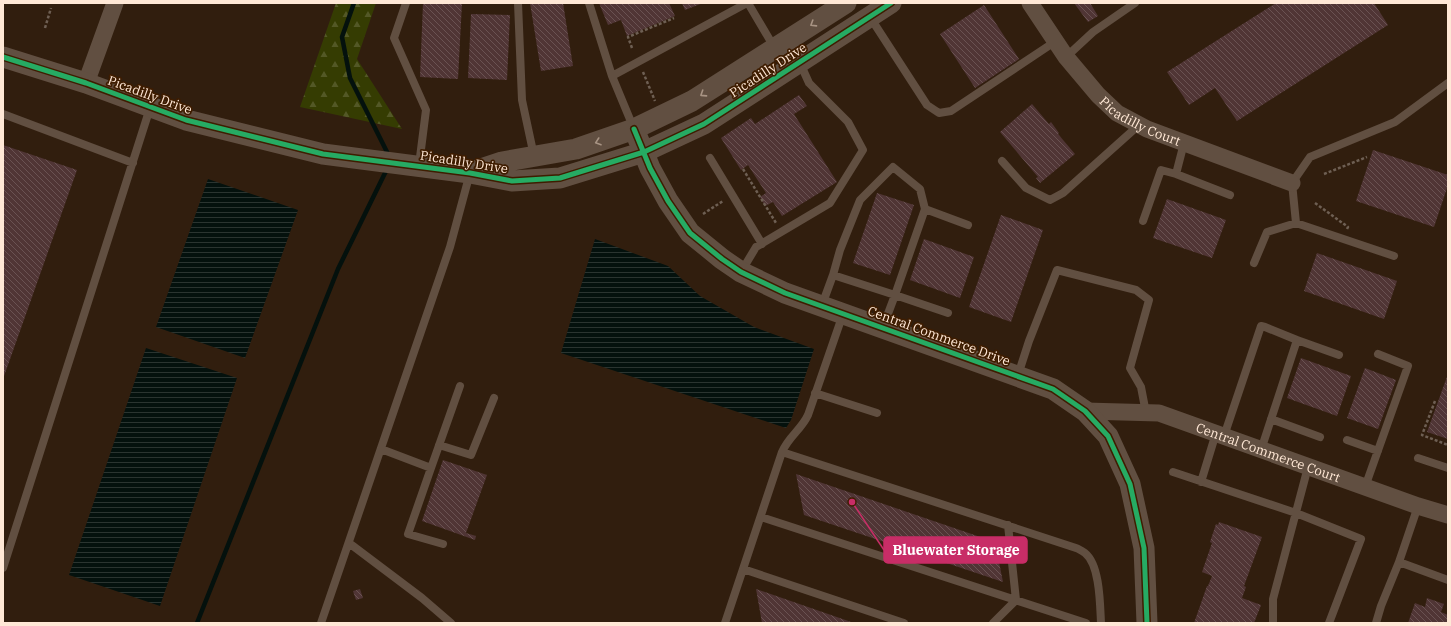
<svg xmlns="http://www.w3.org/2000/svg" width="1451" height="626" viewBox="0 0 1451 626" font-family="'IBM Plex Serif',serif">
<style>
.forest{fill:url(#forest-firs)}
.water{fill:url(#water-rules)}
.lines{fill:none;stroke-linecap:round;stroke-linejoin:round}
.stream{stroke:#04110d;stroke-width:4.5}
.building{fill:url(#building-back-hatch)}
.path{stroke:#6e5f53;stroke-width:2.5;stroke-dasharray:3 2;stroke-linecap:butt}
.service{stroke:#614f41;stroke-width:8}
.minor{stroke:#614f41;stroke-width:17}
.tertiary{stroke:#614f41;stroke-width:21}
.cycleway-casing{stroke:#3f1d00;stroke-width:8}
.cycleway{stroke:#26ab63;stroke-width:5}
.oneway{stroke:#a89484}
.labels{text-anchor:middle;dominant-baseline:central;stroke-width:3.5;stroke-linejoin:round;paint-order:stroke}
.street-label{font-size:13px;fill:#ffe8d6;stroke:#3f1d00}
.leader{fill:none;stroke:#c82d67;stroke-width:1.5}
.callout-dot{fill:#c82d67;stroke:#3f1d00;stroke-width:1.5}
.callout{fill:#c82d67;stroke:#c82d67;stroke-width:1.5}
.callout-label{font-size:14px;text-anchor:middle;font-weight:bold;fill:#fff}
</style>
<defs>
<pattern id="forest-firs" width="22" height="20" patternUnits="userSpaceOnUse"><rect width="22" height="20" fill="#353c02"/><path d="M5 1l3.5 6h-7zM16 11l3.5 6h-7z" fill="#535826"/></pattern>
<pattern id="water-rules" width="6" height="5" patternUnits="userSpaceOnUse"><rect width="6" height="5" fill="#04110d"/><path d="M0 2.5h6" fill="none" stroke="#2a3430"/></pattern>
<pattern id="building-back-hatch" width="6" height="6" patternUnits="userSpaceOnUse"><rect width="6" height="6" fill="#503535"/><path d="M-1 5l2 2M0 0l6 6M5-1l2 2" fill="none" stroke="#6a5252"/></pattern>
</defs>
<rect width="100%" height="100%" fill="#311e0e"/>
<path class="forest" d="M336,3H376L357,59L402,129L300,107Z"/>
<path class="water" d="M208,179L298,210L245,358L156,327Z
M595,239L668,266L700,296L754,327L814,349L791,420L786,428L561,353Z
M146,348L237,378L160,606L69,575Z"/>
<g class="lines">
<path class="stream" d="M354,3L342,37L350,78L387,152
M197,623L338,269L386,171"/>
</g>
<path class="building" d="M423,3H462L458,79L420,77Z
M530,3H563L573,66L541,71Z
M599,3H669L675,16L627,36L621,20L608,25Z
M682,3H703L685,10Z
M1074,3H1090L1098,16L1088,22Z
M1276,3H1374L1388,25L1237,121L1215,88L1189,105L1167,72Z
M984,5L1019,59L975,88L940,34Z
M471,14L510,15L507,80L468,78Z
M799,95L807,106L794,114L837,182L782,216L773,202L765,206L760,197L766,193L748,165L741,170L721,138L751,118L755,124Z
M1032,104L1049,124L1051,122L1059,133L1058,134L1075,154L1040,183L1036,178L1038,177L1000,132Z
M3,145L77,170L3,379Z
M1373,150L1448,175V185L1434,227L1356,201Z
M877,193L914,205L890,275L853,263Z
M1167,199L1226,220L1212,258L1153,238Z
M1001,215L1043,230L1011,322L969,307Z
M924,239L974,257L960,298L910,280Z
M1317,253L1397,281L1384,319L1304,291Z
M1301,358L1351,376L1337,416L1287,398Z
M1365,368L1396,380L1378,429L1347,418Z
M1448,374V439L1427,432Z
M443,460L487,475L466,533L476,536L475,540L422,521Z
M796,474L995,542L1003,582L804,515Z
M1219,522L1262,537L1244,586L1246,587L1242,598L1261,605L1254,623H1194L1207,586H1208L1212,576L1202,572L1212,543L1210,542L1216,524L1218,525Z
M360,589L363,598L356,600L353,591Z
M756,589L854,623H762Z
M1427,598L1444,604L1441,612L1448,615V623H1408L1415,603L1425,607Z"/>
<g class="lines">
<path class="path" d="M45,28L51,8
M632,48L628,37L674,18
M643,72L655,101
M743,169L776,223
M1324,174L1367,157
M1315,203L1348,227L1347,229
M703,214L723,201
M1435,401L1422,435L1448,445"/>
<path class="service" d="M406,3L394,38L426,110L419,165
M518,3L522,100L534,156
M589,3L612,76
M748,3L774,47
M870,17L927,105L939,113L951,111L1056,41
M1066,57L1093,32L1135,3
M3,114L133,163
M634,129L612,76L747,3
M710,158L762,244
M1002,161L1026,188L1050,200L1063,193L1139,125
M1176,174L1230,195
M1143,221L1161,170L1176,174L1184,143
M1394,256L1296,223L1292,183L1310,157L1395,122L1448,83
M1254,263L1267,232L1296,223
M741,272L756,247L830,203L863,150L848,122L809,83L800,63
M833,275L840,250L860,200L893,167L920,189L925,209L968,225
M822,305L833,275L895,295L925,209
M883,327L895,295L948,313
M1297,340L1339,355
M1018,375L1029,341L1057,270L1136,290L1149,300L1130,368L1141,387L1146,413
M815,393L877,413
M1271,419L1320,437
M1224,436L1261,326L1265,327L1297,340L1261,450
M1347,440L1378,451
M439,445L471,455L494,398
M381,449L431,468L460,386
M782,452L1076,548C1079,549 1082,551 1085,553C1100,565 1100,604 1101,623
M1418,458L1448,468
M431,468L408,534L443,544
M1173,472L1296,513L1361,539L1329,623
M1201,482L1216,433
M1365,487L1408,366L1378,354
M1418,506L1399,562L1448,580
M761,517L1086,623
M349,543L422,598L451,623
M3,568L150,108
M743,569L904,623
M321,623L450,247L470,173
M725,623L782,452C789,436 801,430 808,415L843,314
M993,623L1016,600L1008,525
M1273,623V599L1308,467
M1376,623L1381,606L1399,562"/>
<g class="minor">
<path id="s1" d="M1030,3L1066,57L1098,95L1117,113L1147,129L1292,183"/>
<path d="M86,83L115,3"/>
<path id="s2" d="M1085,411L1159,413L1418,506L1448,515"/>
</g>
<path class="tertiary" d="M3,57L86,83L186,120L323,154L470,173L512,181L560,178L644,152L704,124L891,3
M634,129L650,168L668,201L690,233L722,259L741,272L785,293L1053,389L1085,411L1108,436L1130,484L1144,548L1147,623
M472,172L502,162L576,149L634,129L692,101L846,3"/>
<defs>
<path id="cycleway" d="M3,57L86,83L186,120L323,154L470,173L512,181L560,178L644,152L704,124L891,3
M634,129L650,168L668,201L690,233L722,259L741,272L785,293L1053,389L1085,411L1108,436L1130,484L1144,548L1147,623"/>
</defs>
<use href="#cycleway" class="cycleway-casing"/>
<use href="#cycleway" class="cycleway"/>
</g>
<defs><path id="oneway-chevron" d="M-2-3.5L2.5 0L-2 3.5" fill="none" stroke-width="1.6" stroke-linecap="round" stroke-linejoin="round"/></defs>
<g class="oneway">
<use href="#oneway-chevron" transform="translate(813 24) rotate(148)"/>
<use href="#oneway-chevron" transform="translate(703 94) rotate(147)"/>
<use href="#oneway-chevron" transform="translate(598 142) rotate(161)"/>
</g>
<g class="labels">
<g class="street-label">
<text transform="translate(768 70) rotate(-33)">Picadilly Drive</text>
<text transform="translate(150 95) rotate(20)">Picadilly Drive</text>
<text stroke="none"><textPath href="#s1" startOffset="165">Picadilly Court</textPath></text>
<text transform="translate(464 162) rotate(9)">Picadilly Drive</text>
<text transform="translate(939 336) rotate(20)">Central Commerce Drive</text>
<text stroke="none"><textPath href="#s2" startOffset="190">Central Commerce Court</textPath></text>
</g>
</g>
<path class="leader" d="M852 502L884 550"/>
<circle class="callout-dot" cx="852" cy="502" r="4"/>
<rect class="callout" x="884" y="537" width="143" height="26" rx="4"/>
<g class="callout-label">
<text x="956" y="555">Bluewater Storage</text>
</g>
<rect width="1451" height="626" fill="none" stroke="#ffe8d6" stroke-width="8"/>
</svg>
